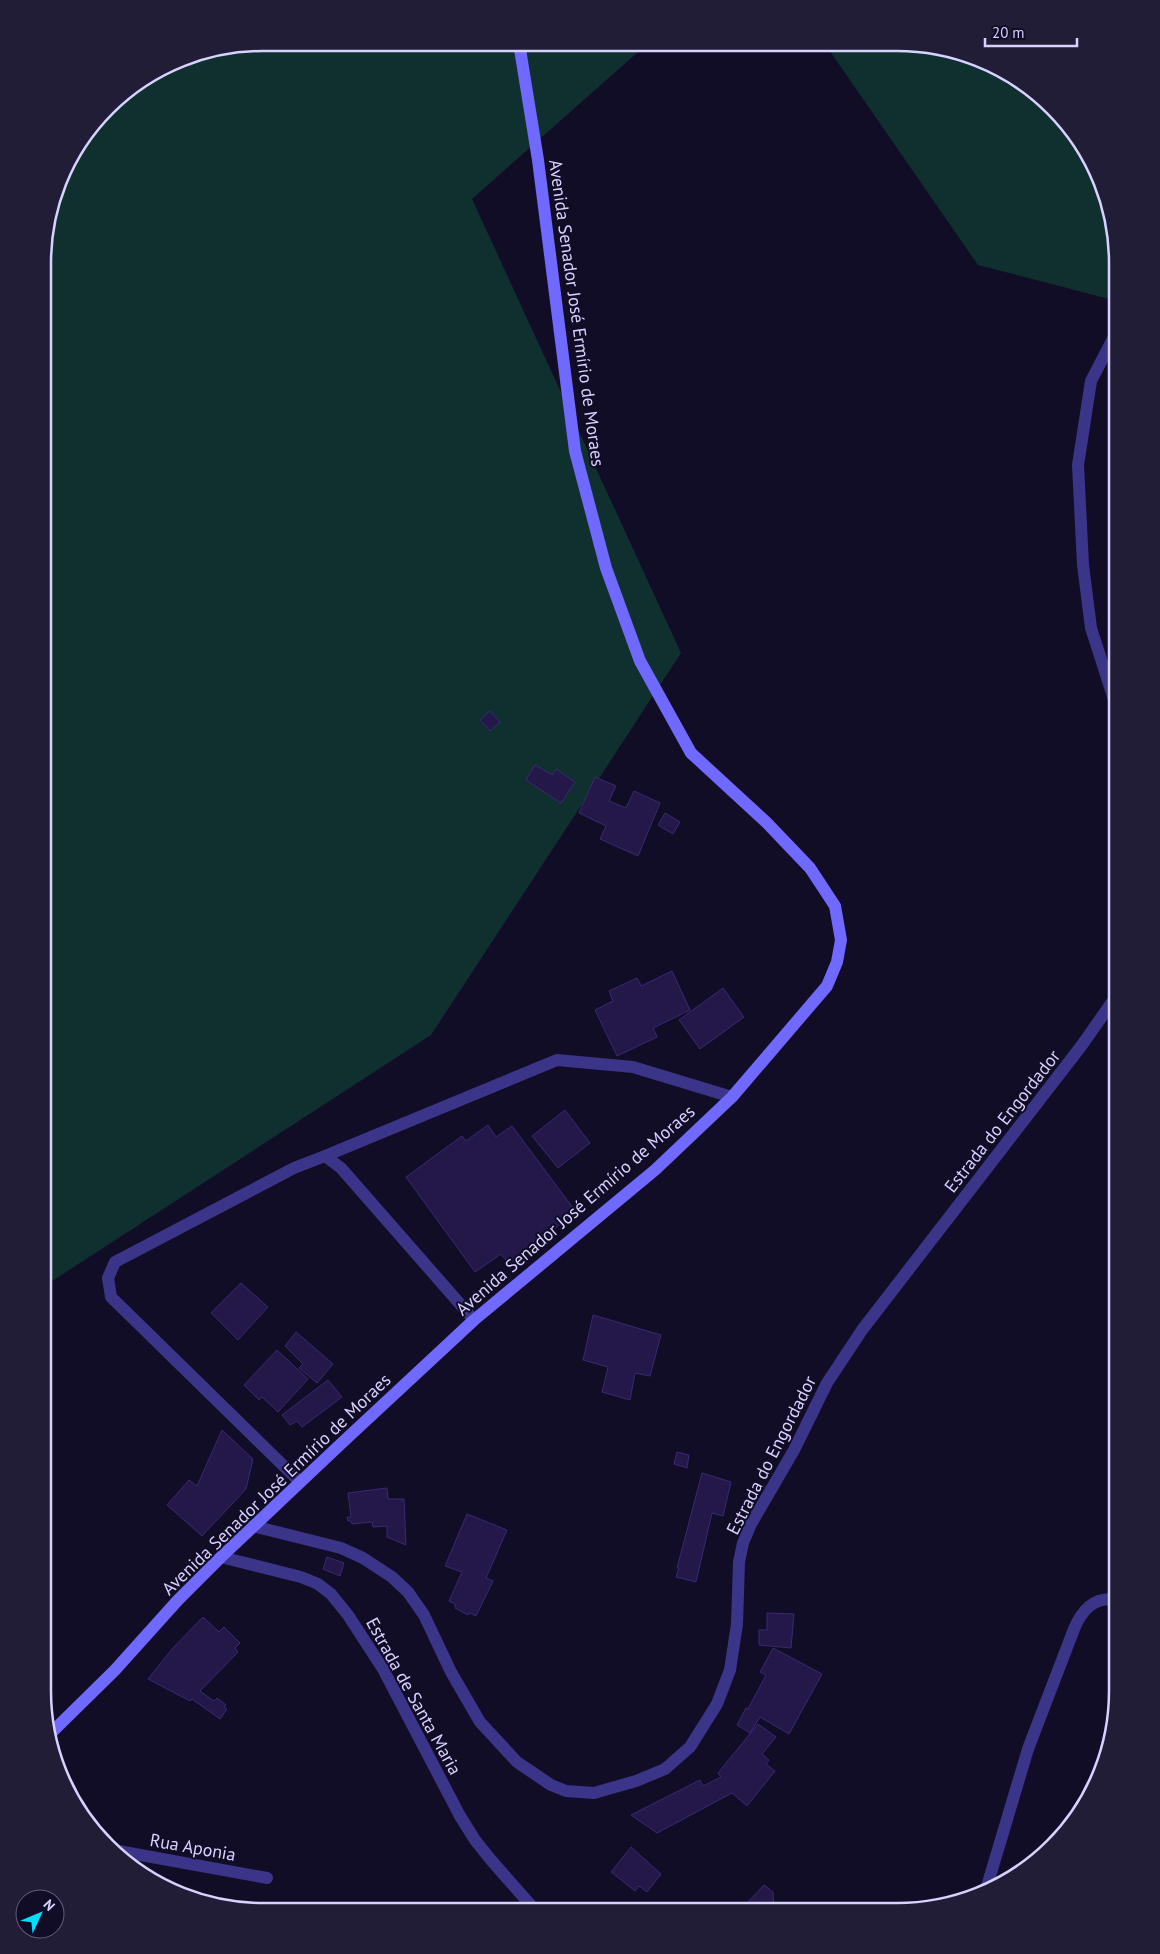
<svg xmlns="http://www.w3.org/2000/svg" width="1160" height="1954" viewBox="0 0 1160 1954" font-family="'PT Sans',sans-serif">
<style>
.green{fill:#103030}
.building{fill:#231848;stroke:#392975}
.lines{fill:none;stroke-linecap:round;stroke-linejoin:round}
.lane{stroke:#3a3588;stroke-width:12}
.street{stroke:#3a3588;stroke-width:12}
.secondary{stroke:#7069ff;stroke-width:12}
.labels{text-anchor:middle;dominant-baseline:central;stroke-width:4;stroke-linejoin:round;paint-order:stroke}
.street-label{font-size:18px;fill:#d8d2ff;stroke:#120d26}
.rim{fill:none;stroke:#d8d2ff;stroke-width:2.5}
</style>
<rect width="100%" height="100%" fill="#120d26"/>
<path class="green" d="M263,43L647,44L472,199L681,653L431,1035L43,1287L44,234L65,165L117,97L179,59Z
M825,44H926L982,59L1032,88L1072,129L1101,179L1117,263V301L978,265Z"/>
<path class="building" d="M490,711L500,722L490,731L480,720Z
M535,765L552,775L556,769L575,782L561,803L526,780Z
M595,777L616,786L609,801L626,808L634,791L660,803L638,856L600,839L606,826L579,813Z
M665,813L680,822L673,834L658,825Z
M672,971L690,1010L653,1028L657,1037L617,1056L595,1010L613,1001L609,991L637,978L641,986Z
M723,988L744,1017L700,1049L679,1020Z
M565,1110L590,1143L558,1168L532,1136Z
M488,1125L496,1137L512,1126L576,1212L509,1264L501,1254L475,1272L406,1177L462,1136L466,1141Z
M241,1283L268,1307L238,1340L211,1313Z
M593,1315L661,1335L650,1376L635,1373L630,1400L602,1392L608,1367L583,1360Z
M296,1332L333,1364L317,1383L299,1368L303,1364L285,1346Z
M277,1350L308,1379L278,1412L262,1397L259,1400L244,1385Z
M328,1380L342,1397L302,1427L297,1421L290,1425L282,1415Z
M222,1430L253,1459L246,1489L202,1536L167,1505L189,1480L197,1486Z
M677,1452L689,1455L687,1468L674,1464Z
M702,1473L731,1482L723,1516L712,1513L696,1582L676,1577L679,1568H677Z
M387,1488L388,1499H404L406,1545L387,1537V1526L373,1527L372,1522L352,1524L351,1521H348L347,1517H351L348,1493Z
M467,1514L507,1530L486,1578L493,1581L476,1616L470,1613L468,1615L455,1608V1604L449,1601L462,1572L445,1566Z
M327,1557L344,1563L340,1576L323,1569Z
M767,1613L794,1614L791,1648L759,1645V1630H767Z
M203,1617L219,1632L224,1627L240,1643L235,1648L238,1652L200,1691L214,1701L217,1698L226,1705L224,1707L227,1709L220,1719L192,1699L190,1701L148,1679L173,1648Z
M773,1648L822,1674L789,1734L760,1717L750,1733L737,1725L746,1708L748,1709L766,1675L760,1672Z
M758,1724L776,1737L762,1754L769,1760L766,1764L775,1771L747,1806L732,1793L657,1833L631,1815L700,1780L703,1786L721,1777L718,1773Z
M631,1847L661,1874L647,1892L639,1886L635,1891L611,1872Z
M764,1885L773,1892L774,1911H747L749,1910L745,1905Z"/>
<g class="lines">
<path class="lane" d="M325,1156L557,1060L633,1067L732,1097
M300,1482L111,1297L108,1278L115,1262L294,1168L325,1156L341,1168L474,1320"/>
<path class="street" d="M1117,709L1091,628L1083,565L1078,465L1091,381L1117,331
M253,1526L341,1548L363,1558L392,1577L408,1592L424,1615L451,1672L480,1722L517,1762L551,1785L566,1791L594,1793L636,1781L665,1769L690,1747L717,1704L730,1670L737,1624L739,1562L743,1543L751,1524L794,1450L827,1383L862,1330L1082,1045L1117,995
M221,1557L301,1577L318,1584L331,1594L348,1615L383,1669L460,1816L475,1840L491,1860L535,1910
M113,1850L267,1878
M985,1893L1028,1749L1074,1629C1082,1610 1094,1596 1117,1600"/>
<path class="secondary" d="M51,1733L115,1670L178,1600L221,1557L345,1440L474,1320L655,1170L732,1097L827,986L837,962L841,940L835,906L810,868L766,822L691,753L640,661L606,568L575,451L538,160L519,43"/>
</g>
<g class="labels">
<g class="street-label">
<text transform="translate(577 313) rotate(82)">Avenida Senador José Ermírio de Moraes</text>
<text transform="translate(1002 1121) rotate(-52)">Estrada do Engordador</text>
<text transform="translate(575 1210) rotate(-41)">Avenida Senador José Ermírio de Moraes</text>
<text transform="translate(771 1455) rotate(-63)">Estrada do Engordador</text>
<text transform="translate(276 1484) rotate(-44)">Avenida Senador José Ermírio de Moraes</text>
<text transform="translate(414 1696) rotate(61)">Estrada de Santa Maria</text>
<text transform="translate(193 1847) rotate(10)">Rua Aponia</text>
</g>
</g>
<path d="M0 0H1160V1954H0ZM263 51H897A212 212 0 0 1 1109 263V1691A212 212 0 0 1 897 1903H263A212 212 0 0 1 51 1691V263A212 212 0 0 1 263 51Z" fill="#221d37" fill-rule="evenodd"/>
<path class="rim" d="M263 51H897A212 212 0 0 1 1109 263V1691A212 212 0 0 1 897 1903H263A212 212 0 0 1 51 1691V263A212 212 0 0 1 263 51Z"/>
<g transform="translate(40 1914) rotate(46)"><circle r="24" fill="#120d26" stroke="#615c7d"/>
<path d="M0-4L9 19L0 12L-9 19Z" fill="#00dffd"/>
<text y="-8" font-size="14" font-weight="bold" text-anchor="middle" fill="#d8d2ff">N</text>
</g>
<path d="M985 38v8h92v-8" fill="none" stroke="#d8d2ff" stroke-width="2.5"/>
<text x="992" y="38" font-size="15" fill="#d8d2ff" stroke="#120d26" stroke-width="4" paint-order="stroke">20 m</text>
</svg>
